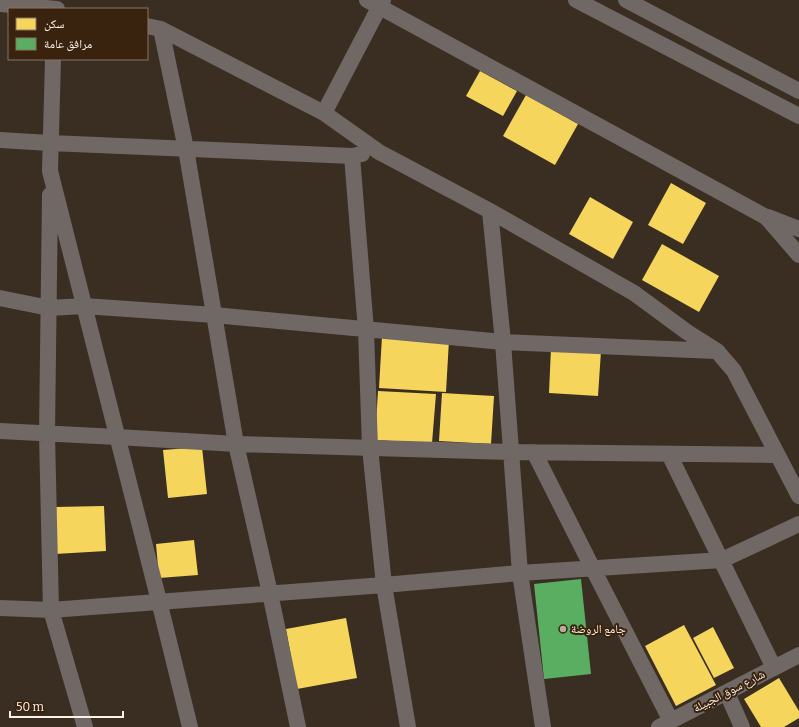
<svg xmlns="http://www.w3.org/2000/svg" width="799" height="727" viewBox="0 0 799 727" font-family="Bitter,'Noto Naskh Arabic',serif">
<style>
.homes{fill:#f6d55c}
.public{fill:#5aae61}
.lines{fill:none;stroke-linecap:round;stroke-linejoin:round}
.minor{stroke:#706864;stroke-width:16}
.poi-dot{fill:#b9aca1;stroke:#3a230e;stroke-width:1.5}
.labels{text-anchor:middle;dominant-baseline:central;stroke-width:4;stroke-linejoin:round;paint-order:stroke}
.poi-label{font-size:12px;fill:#fdf0e6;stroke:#3a230e;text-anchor:start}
.street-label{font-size:12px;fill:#fdf0e6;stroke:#3a230e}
</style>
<rect width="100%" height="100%" fill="#3a2e22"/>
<path class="homes" d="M480,71L517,91L503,116L466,96Z
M526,95L578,124L555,165L503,136Z
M671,183L706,203L683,244L648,225Z
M590,197L633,222L613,259L569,234Z
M662,244L719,276L699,312L642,280Z
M382,336L449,340L446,392L379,388Z
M551,348L601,351L598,396L549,393Z
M378,391L436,394L432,443L375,440Z
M442,393L494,396L491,444L439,441Z
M202,447L207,494L168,498L163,450Z
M104,506L106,551L55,554V507Z
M194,540L198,575L159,578L156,544Z
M346,618L357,678L297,689L286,629Z
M684,625L716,685L676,706L645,646Z
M713,627L734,668L714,678L693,638Z
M779,678L799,711V718L784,727H761L744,699Z"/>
<path class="public" d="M581,579L591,674L544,679L534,584Z"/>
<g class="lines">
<path class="minor" d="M367,0L766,217L799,255
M576,0L799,116
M626,0L799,91
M0,4L57,9
M147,26L161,29L324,113L379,152L490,211L634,293L687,332L717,351L734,371L799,496
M161,29L186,149L236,444L270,593L298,727
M53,59L50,171L159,601L190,727
M324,113L383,0
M0,140L50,143L352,156L362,154
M352,156L366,330L370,448L384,585L408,727
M50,195L47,434L51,610L85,727
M490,211L503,342L520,573L543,727
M768,217L799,229
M0,298L49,308L84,306L214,315L503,342L716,351
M0,431L117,437L236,444L511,452L777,455
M534,452L592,567L671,721
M669,454L774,668
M0,608L51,610L384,585L520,573L722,560L799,524
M727,693L742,727
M659,727L799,655"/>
</g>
<circle class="poi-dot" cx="563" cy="629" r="4"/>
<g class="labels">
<g class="poi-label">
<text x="571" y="629">جامع الروضة</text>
</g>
<g class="street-label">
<text transform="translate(729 691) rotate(-27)">شارع سوق الجبيلة</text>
</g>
</g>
<rect x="8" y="8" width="140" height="52" fill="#3a230e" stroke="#887564"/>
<rect x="16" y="18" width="20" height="12" fill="#f6d55c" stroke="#887564"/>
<text x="44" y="28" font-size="12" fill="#fdf0e6">سكن</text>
<rect x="16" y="38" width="20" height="12" fill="#5aae61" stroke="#887564"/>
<text x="44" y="48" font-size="12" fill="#fdf0e6">مرافق عامة</text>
<path d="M10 711v6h113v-6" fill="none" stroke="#fdf0e6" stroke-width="2"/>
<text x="16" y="711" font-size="12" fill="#fdf0e6" stroke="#3a230e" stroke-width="3" paint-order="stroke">50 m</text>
</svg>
